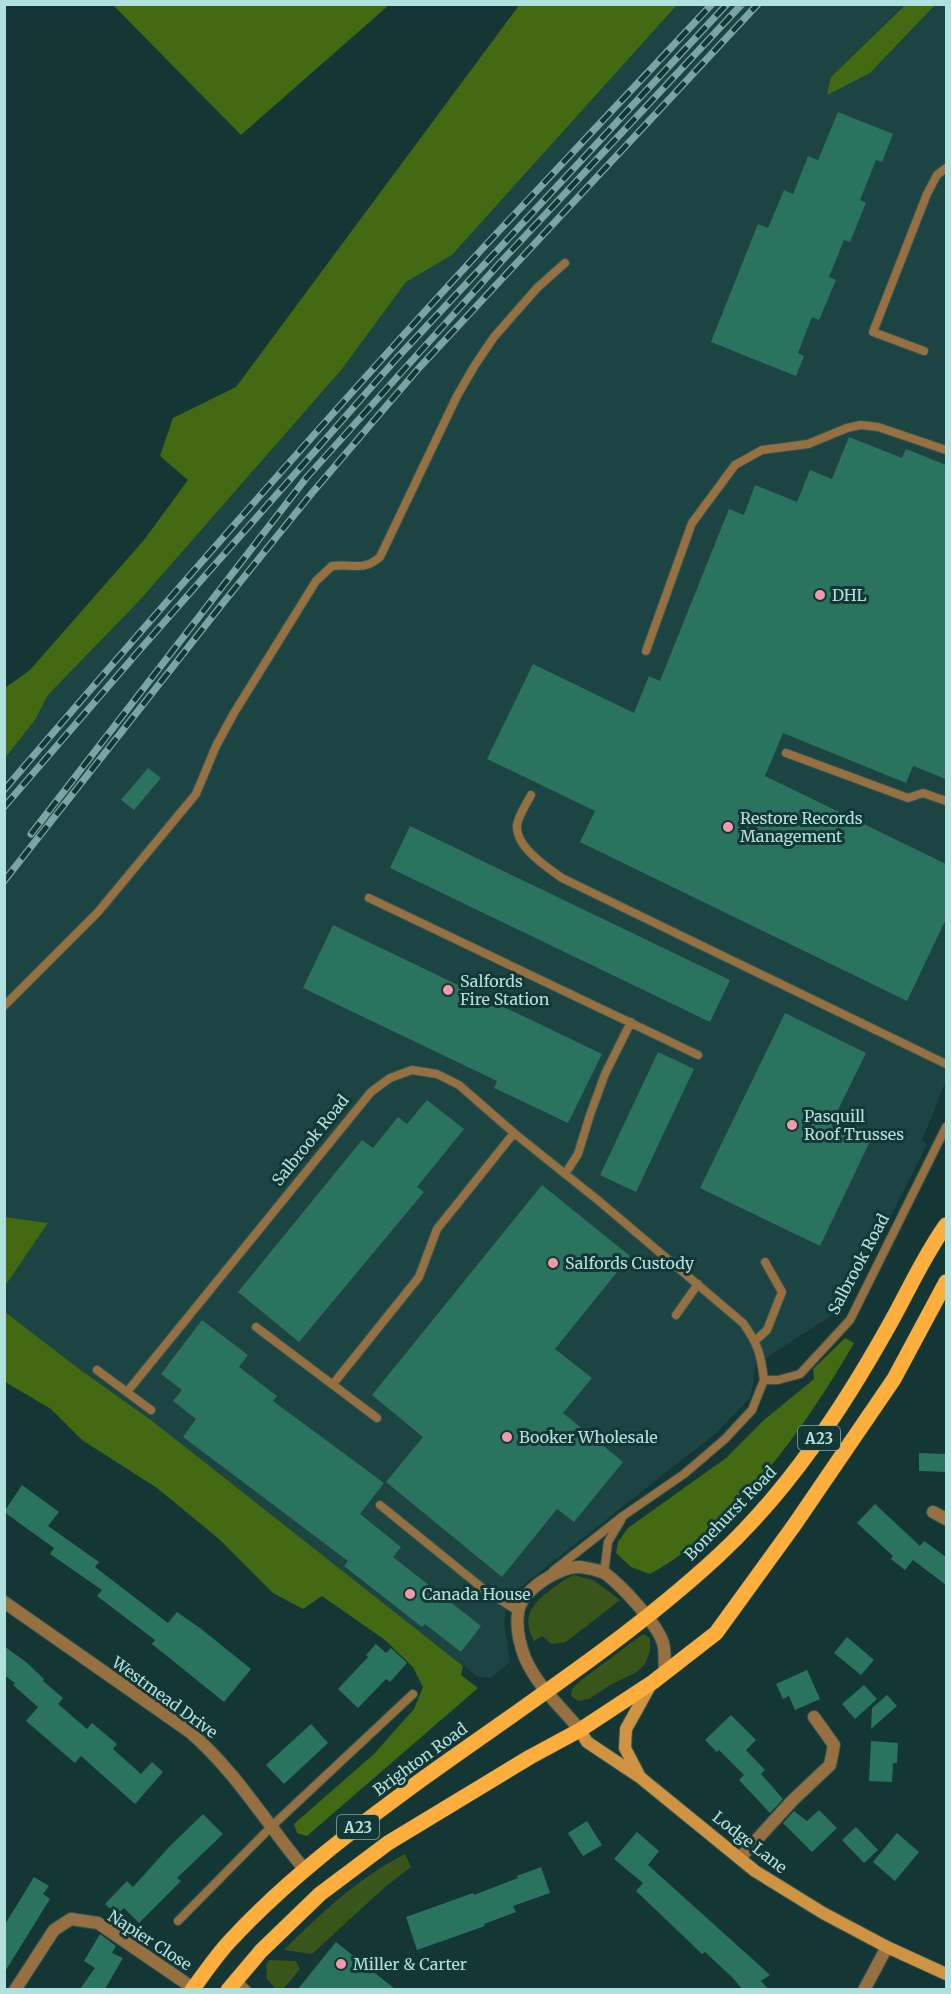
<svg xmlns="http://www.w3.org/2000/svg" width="951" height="1994" viewBox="0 0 951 1994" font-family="Merriweather,serif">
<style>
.built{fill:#1c4442}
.green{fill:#39551a}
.forest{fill:#436913}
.building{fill:#2a745f}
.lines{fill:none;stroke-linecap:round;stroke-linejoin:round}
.lane-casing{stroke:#305653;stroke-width:10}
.street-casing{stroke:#305653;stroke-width:14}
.secondary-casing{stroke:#305653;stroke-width:14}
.primary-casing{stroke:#305653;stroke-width:16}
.lane{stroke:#967040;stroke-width:8}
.street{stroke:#967040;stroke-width:12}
.secondary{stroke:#d09341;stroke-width:12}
.primary{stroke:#fdae3c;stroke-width:15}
.rail-casing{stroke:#79a5a2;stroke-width:7}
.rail{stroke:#143735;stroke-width:4.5;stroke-dasharray:14;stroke-linecap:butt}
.poi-dot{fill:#f49aa6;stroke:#143735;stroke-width:2}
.labels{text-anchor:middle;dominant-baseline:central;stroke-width:6;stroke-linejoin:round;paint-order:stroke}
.shield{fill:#143735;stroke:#82aeab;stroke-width:1.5}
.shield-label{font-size:15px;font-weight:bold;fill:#b1e1de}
.poi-label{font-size:16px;fill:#b1e1de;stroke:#143735;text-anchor:start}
.street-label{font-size:16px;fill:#b1e1de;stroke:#143735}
</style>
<rect width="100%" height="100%" fill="#143735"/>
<path class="built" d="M677,5H904L831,77L870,73L935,5H946V1084L944,1085L922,1141L927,1144L869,1259L840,1310L755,1365L753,1385L749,1399L716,1433L517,1590L508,1603L504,1622L510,1662L491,1678L478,1677L334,1566L151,1420L82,1371L5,1312V1286L48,1223L5,1217L4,758L35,720L48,695L140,600L342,369L406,282L452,255Z"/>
<path class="green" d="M574,1575L593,1580L620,1600L566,1642L552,1644L542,1636L534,1641C520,1616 533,1603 553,1588C560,1583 566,1578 574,1575Z
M643,1634L650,1638V1651L645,1664L637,1672L610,1685L589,1699L578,1701L571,1696L572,1689L580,1681Z
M405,1854L411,1867L385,1887L312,1954L284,1950C321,1913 358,1878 405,1854Z
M269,1960L296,1961L300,1969L283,1989H276L267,1979L266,1965Z"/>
<path class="forest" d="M520,4L677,5L452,255L406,282L342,369L140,600L48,695L35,720L5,758V688L30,670L144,540L188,480L160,456L173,418L236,387Z
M113,5H389L241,135Z
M905,5H935L870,73L827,95L831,77Z
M5,1217L48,1223L5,1286L4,1217Z
M5,1312L82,1371L151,1420L463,1666L461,1675L478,1688L307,1836L297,1833L294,1824L374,1754L414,1709L423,1687L413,1667L385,1640L322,1596L303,1609L273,1593L219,1539L157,1488L82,1440L51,1409L7,1383L4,1377Z
M845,1338L854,1343C808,1424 733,1529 650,1574L631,1567L616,1553L618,1542L628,1528L726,1458L764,1420L814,1379L813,1369Z"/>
<path class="building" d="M838,112L893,134L882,162L876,160L860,200L866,203L850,242L844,240L829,277L836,280L819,320L812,317L798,353L804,356L796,376L711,342L758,224L768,228L784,190L793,194L808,156L818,160Z
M849,437L902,458L906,449L946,465V779L913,766L906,783L783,733L765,776L946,864V919L907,1001L580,842L595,811L487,759L533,664L634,713L649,676L660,681L729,509L744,515L755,485L797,502L810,470L832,479Z
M148,768L161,778L134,810L121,800Z
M410,826L730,980L710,1022L390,868Z
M333,925L602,1054L568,1123L494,1088L497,1081L303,988Z
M785,1013L866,1053L835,1116L873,1135L820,1246L700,1188Z
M658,1052L694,1069L636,1192L600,1175Z
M427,1100L464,1129L417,1187L424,1192L299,1342L238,1292L362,1140L373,1148L398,1117L407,1124Z
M542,1185L630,1256L555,1349L592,1378L563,1413L623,1462L574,1522L557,1509L502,1577L386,1482L423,1437L372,1395Z
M202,1320L248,1355L239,1367L277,1396L273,1401L384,1483L360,1514L401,1547L393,1557L481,1626L461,1652L425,1624L422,1627L344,1566L348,1561L183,1437L196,1419L173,1401L182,1390L161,1374Z
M919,1453L946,1454V1472L919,1471Z
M22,1485L59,1512L48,1526L99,1562L95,1567L168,1623L177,1612L200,1628L251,1669L224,1702L152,1644L155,1640L97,1596L102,1590L50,1554L54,1548L4,1512Z
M875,1504L920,1546L924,1541L946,1557V1585L913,1560L905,1570L891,1559L893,1556L857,1523Z
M847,1637L874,1660L861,1675L834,1653Z
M376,1644L386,1653L391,1648L407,1663L390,1682L386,1679L358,1708L338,1689L368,1657L366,1655Z
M4,1646L26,1662L44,1679L43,1681L63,1698L58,1704L87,1729L92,1723L117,1744L113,1749L141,1774L152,1762L163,1772L135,1804L81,1756L75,1763L26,1721L38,1707L13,1685L15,1683L4,1675Z
M807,1670L820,1699L795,1710L789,1696L783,1699L776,1684Z
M864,1685L877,1699L855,1719L842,1704Z
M887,1695L897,1706L871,1729L872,1708Z
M731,1715L756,1740L746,1750L765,1770L761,1774L783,1799L770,1813L739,1780L744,1775L719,1750L717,1752L705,1740Z
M311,1724L328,1743L284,1784L266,1765Z
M871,1741L898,1743L897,1763H893L892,1782L869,1781Z
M819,1810L837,1828L812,1852L783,1823L794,1811L807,1821Z
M203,1814L223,1834L177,1878L181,1881L139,1923L124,1908L117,1915L105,1904L127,1881L133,1887L170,1846Z
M587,1821L602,1845L583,1856L568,1833Z
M856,1827L878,1850L864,1863L842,1840Z
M637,1832L659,1851L648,1865L770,1975L761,1981L768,1989H742L733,1978L705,1952L702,1954L636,1891L643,1883L614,1859Z
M897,1833L919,1852L895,1881L873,1862Z
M541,1867L550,1893L513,1906L516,1912L484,1924L485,1926L417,1950L406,1917L473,1893L474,1895L518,1878L517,1876Z
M34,1877L49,1886L43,1894L50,1899L4,1973V1926Z
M100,1934L116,1946L112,1953L123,1958L105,1989H80L95,1968L84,1961Z
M336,1942L395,1989H298Z"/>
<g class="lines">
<defs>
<path id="lane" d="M924,351L873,332L927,194L937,175L946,168
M646,651L692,523L735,465L762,450L808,444L847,428L861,425L878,427L946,450
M786,753L908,798L923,793L946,801
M531,795C527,803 518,816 517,825C515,847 547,867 562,878L946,1064
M369,898L698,1055
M4,1006L98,912L196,794L216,746L234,713L316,581L332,566C352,563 363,572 380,557L457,396L475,365L494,337L537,288L565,263
M565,1174L578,1154L590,1115L605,1074L631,1022
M676,1315L698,1284
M256,1327L377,1418
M756,1340L767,1330L782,1292L765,1262
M97,1370L151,1410
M333,1384L419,1277L437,1229L514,1133
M127,1392L371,1092L390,1078L412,1070L437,1074L459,1085L514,1133L599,1201L743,1323C758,1344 761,1355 764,1380
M380,1505L486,1591L518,1611
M553,1571L623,1516L684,1474L725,1439L752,1410L764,1380H778L800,1374L850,1320L946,1127
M604,1573L608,1542L621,1520
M178,1921L272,1826L413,1694
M236,1980L247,1990"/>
<path id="street" d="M933,1512L946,1519
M4,1602L190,1732C237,1773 266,1823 305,1870
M580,1730C561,1707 537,1686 525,1658C520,1645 516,1627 518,1613C520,1591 559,1566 580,1567C587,1568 600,1570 606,1574C623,1587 654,1621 662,1640C666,1648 664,1663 665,1672
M740,1858L792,1801L830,1765L834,1745L814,1717
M15,1990L54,1930L71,1919L98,1923L193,1988
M864,1990L887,1947"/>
<path id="secondary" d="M580,1730L587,1742L641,1778L755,1871L823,1913L887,1947L946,1974
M640,1777L625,1748L626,1729L651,1684"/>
<path id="primary" d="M192,1990C204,1974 216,1956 229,1942C286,1880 354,1829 421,1780C521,1708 627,1640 718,1556C787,1492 841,1411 887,1329C907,1294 923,1257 946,1225
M228,1990L261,1951L320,1894L388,1843L530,1757L580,1730L653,1682L716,1633L795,1524L894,1379L946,1282"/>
</defs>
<use href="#lane" class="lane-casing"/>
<use href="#street" class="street-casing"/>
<use href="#secondary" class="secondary-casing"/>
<use href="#primary" class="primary-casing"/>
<use href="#lane" class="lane"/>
<use href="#street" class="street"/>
<use href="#secondary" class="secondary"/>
<use href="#primary" class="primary"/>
<defs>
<path id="rail" d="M4,790C161,607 320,425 483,248C559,166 636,86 712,4
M4,807L137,653L397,358L727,4
M31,834L307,477L499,264L742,4
M4,881L223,603L312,493L418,369L758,4"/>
</defs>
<use href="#rail" class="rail-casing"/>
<use href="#rail" class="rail"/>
</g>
<g class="poi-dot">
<circle cx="820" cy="595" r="6"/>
<circle cx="728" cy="827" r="6"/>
<circle cx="448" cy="990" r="6"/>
<circle cx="792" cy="1125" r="6"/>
<circle cx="553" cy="1263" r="6"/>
<circle cx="507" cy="1437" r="6"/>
<circle cx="410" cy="1594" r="6"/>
<circle cx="341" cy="1964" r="6"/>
</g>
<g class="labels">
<g class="shield">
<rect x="798" y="1426" width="42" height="24" rx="4.5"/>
<rect x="337" y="1815" width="42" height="24" rx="4.5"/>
</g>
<g class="shield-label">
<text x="819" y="1438">A23</text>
<text x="358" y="1827">A23</text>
</g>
<g class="poi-label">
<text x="832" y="595">DHL</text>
<text x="740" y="818">Restore Records<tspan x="740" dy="18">Management</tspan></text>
<text x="460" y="981">Salfords<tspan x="460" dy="18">Fire Station</tspan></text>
<text x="804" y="1116">Pasquill<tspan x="804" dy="18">Roof Trusses</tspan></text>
<text x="565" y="1263">Salfords Custody</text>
<text x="519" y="1437">Booker Wholesale</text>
<text x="422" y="1594">Canada House</text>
<text x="353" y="1964">Miller &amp; Carter</text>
</g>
<g class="street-label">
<text transform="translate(310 1140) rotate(-51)">Salbrook Road</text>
<text transform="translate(858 1264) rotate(-62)">Salbrook Road</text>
<text transform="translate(730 1513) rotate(-46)">Bonehurst Road</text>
<text transform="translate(165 1697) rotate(36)">Westmead Drive</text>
<text transform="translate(420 1759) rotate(-36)">Brighton Road</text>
<text transform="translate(750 1842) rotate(38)">Lodge Lane</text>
<text transform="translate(150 1940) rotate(33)">Napier Close</text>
</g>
</g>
<rect width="951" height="1994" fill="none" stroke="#b1e1de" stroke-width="12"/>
</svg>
